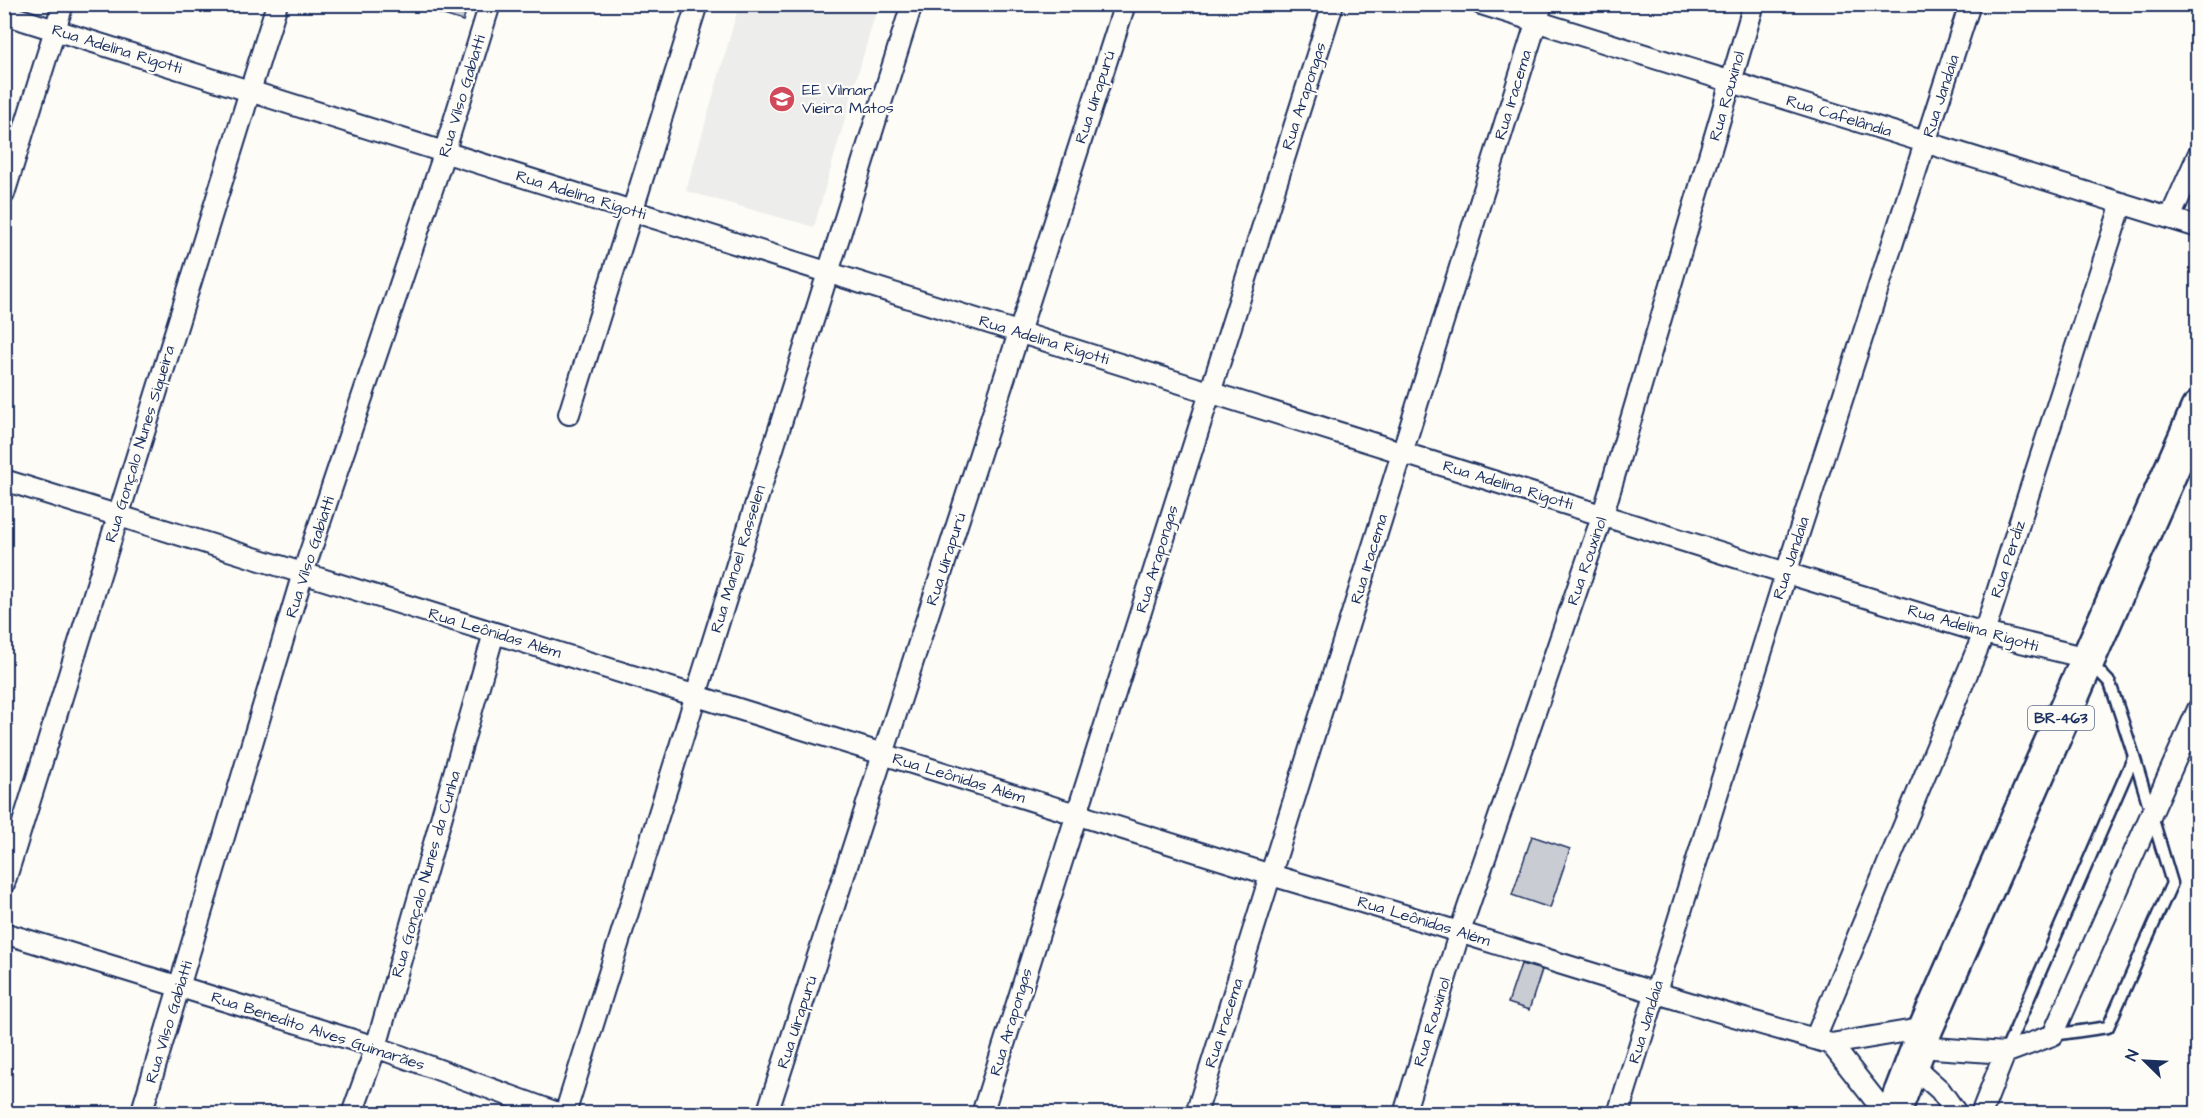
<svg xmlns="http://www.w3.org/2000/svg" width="2202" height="1118" viewBox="0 0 2202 1118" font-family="'Architects Daughter',sans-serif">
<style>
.built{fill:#edeeec}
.building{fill:#c9ccd3;stroke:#1b2f5e;stroke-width:1.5}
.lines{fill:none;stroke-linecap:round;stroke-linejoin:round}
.lane-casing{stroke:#1b2f5e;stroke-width:15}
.street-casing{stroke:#1b2f5e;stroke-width:24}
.highway-casing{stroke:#1b2f5e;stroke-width:38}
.lane{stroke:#fdfcf7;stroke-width:10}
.street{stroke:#fdfcf7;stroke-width:20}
.highway{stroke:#fdfcf7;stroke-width:33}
.labels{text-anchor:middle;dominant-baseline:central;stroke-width:4.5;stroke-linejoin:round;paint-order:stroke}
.shield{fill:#fdfcf7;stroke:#5f6c8c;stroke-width:1.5}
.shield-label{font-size:15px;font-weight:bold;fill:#1b2f5e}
.street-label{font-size:16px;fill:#1b2f5e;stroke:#fdfcf7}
.poi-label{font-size:16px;fill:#1b2f5e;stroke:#fdfcf7;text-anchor:start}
</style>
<rect width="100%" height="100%" fill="#fdfcf7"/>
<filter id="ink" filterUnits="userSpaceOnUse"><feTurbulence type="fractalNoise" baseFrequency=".0167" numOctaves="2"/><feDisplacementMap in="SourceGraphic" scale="12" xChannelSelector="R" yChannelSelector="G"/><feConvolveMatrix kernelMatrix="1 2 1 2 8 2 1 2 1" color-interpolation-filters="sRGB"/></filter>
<g filter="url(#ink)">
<path class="built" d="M865,4L877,8L814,227L686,191L739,5Z"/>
<path class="building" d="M421,4H468L463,21L421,8Z
M1532,836L1570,849L1550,908L1512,895Z
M1521,964L1542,970L1529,1010L1508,1003Z"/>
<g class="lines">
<defs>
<path id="lane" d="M2053,1035L2108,1027L2172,883L2134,756
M2005,1053L2134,756L2110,683L2091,663"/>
<path id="street" d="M1481,4L2198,227
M4,14L1786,573L1984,633L2087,658
M4,194L63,4
M2170,218L2198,155
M569,414L697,4
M4,480L1271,875C1453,928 1632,989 1815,1039L1831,1044L1886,1114
M4,884L277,4
M4,933L376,1047L560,1114
M1815,1039L1984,633L2122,203
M1831,1044L1926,1028
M1919,1047L2005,1053L2053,1035L2198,709
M1913,1066L1940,1090L1957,1114
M141,1114L303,573L441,163L490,4
M352,1114L376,1047L494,633
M565,1114L912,4
M767,1114L1125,4
M982,1114L1333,4
M1196,1114L1542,4
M1404,1114L1460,931L1603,514L1754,4
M1618,1114L1786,573L1970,4
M1981,1114L2005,1053"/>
<path id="highway" d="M1893,1114L1926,1028L2198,409"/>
</defs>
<use href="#lane" class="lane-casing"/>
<use href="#street" class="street-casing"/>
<use href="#highway" class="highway-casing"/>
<use href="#lane" class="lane"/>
<use href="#street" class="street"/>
<use href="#highway" class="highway"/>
</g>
</g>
<defs>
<symbol id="school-disc" viewBox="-11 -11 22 22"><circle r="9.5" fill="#d1495b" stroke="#fdfcf7"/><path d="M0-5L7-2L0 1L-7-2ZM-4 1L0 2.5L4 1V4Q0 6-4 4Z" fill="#fff"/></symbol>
</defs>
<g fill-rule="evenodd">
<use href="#school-disc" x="767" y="84" width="30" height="30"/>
</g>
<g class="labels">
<rect class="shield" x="2028" y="706" width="66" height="24" rx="4.5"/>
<g class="shield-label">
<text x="2061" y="718">BR-463</text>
</g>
<g class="street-label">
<text transform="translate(117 49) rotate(17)">Rua Adelina Rigotti</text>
<text transform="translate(1513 95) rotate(-73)">Rua Iracema</text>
<text transform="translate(462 96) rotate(-73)">Rua Vilso Gabiatti</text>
<text transform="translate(1304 96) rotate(-72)">Rua Arapongas</text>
<text transform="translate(1727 96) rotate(-74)">Rua Rouxinol</text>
<text transform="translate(1941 96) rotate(-72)">Rua Jandaia</text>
<text transform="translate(1095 97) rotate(-72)">Rua Uirapurú</text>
<text transform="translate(1839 116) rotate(17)">Rua Cafelândia</text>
<text transform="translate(581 195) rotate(17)">Rua Adelina Rigotti</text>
<text transform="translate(1044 340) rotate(17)">Rua Adelina Rigotti</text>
<text transform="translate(140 444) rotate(-73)">Rua Gonçalo Nunes Siqueira</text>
<text transform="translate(1508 485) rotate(17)">Rua Adelina Rigotti</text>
<text transform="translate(310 557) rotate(-72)">Rua Vilso Gabiatti</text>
<text transform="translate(1791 558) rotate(-72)">Rua Jandaia</text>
<text transform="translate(738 559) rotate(-73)">Rua Manoel Rasselen</text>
<text transform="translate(946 559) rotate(-72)">Rua Uirapurú</text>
<text transform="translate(1157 559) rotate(-73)">Rua Arapongas</text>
<text transform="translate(1369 559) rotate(-73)">Rua Iracema</text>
<text transform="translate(2008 559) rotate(-72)">Rua Perdiz</text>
<text transform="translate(1587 561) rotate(-71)">Rua Rouxinol</text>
<text transform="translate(1973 628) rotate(16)">Rua Adelina Rigotti</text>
<text transform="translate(495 633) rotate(17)">Rua Leônidas Além</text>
<text transform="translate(959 778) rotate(17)">Rua Leônidas Além</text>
<text transform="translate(426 874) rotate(-74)">Rua Gonçalo Nunes da Cunha</text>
<text transform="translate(1424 921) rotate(17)">Rua Leônidas Além</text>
<text transform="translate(169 1022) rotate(-73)">Rua Vilso Gabiatti</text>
<text transform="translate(797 1022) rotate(-72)">Rua Uirapurú</text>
<text transform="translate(1011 1022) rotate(-73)">Rua Arapongas</text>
<text transform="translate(1432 1022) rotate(-73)">Rua Rouxinol</text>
<text transform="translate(1646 1022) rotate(-73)">Rua Jandaia</text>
<text transform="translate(1224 1023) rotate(-72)">Rua Iracema</text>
<text transform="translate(318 1031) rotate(18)">Rua Benedito Alves Guimarães</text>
</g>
<g class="poi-label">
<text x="802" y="90">EE Vilmar<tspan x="802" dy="18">Vieira Matos</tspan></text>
</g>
</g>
<rect width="2202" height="1118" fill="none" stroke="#fdfcf7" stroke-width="24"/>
<rect x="12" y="12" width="2178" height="1094" fill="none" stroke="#1b2f5e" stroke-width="2" filter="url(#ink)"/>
<g transform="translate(2145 1061) rotate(294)" stroke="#fdfcf7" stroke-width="4.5" paint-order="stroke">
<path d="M0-4.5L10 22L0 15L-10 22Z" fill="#1b2f5e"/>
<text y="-9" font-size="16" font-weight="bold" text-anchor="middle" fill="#1b2f5e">N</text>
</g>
</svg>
